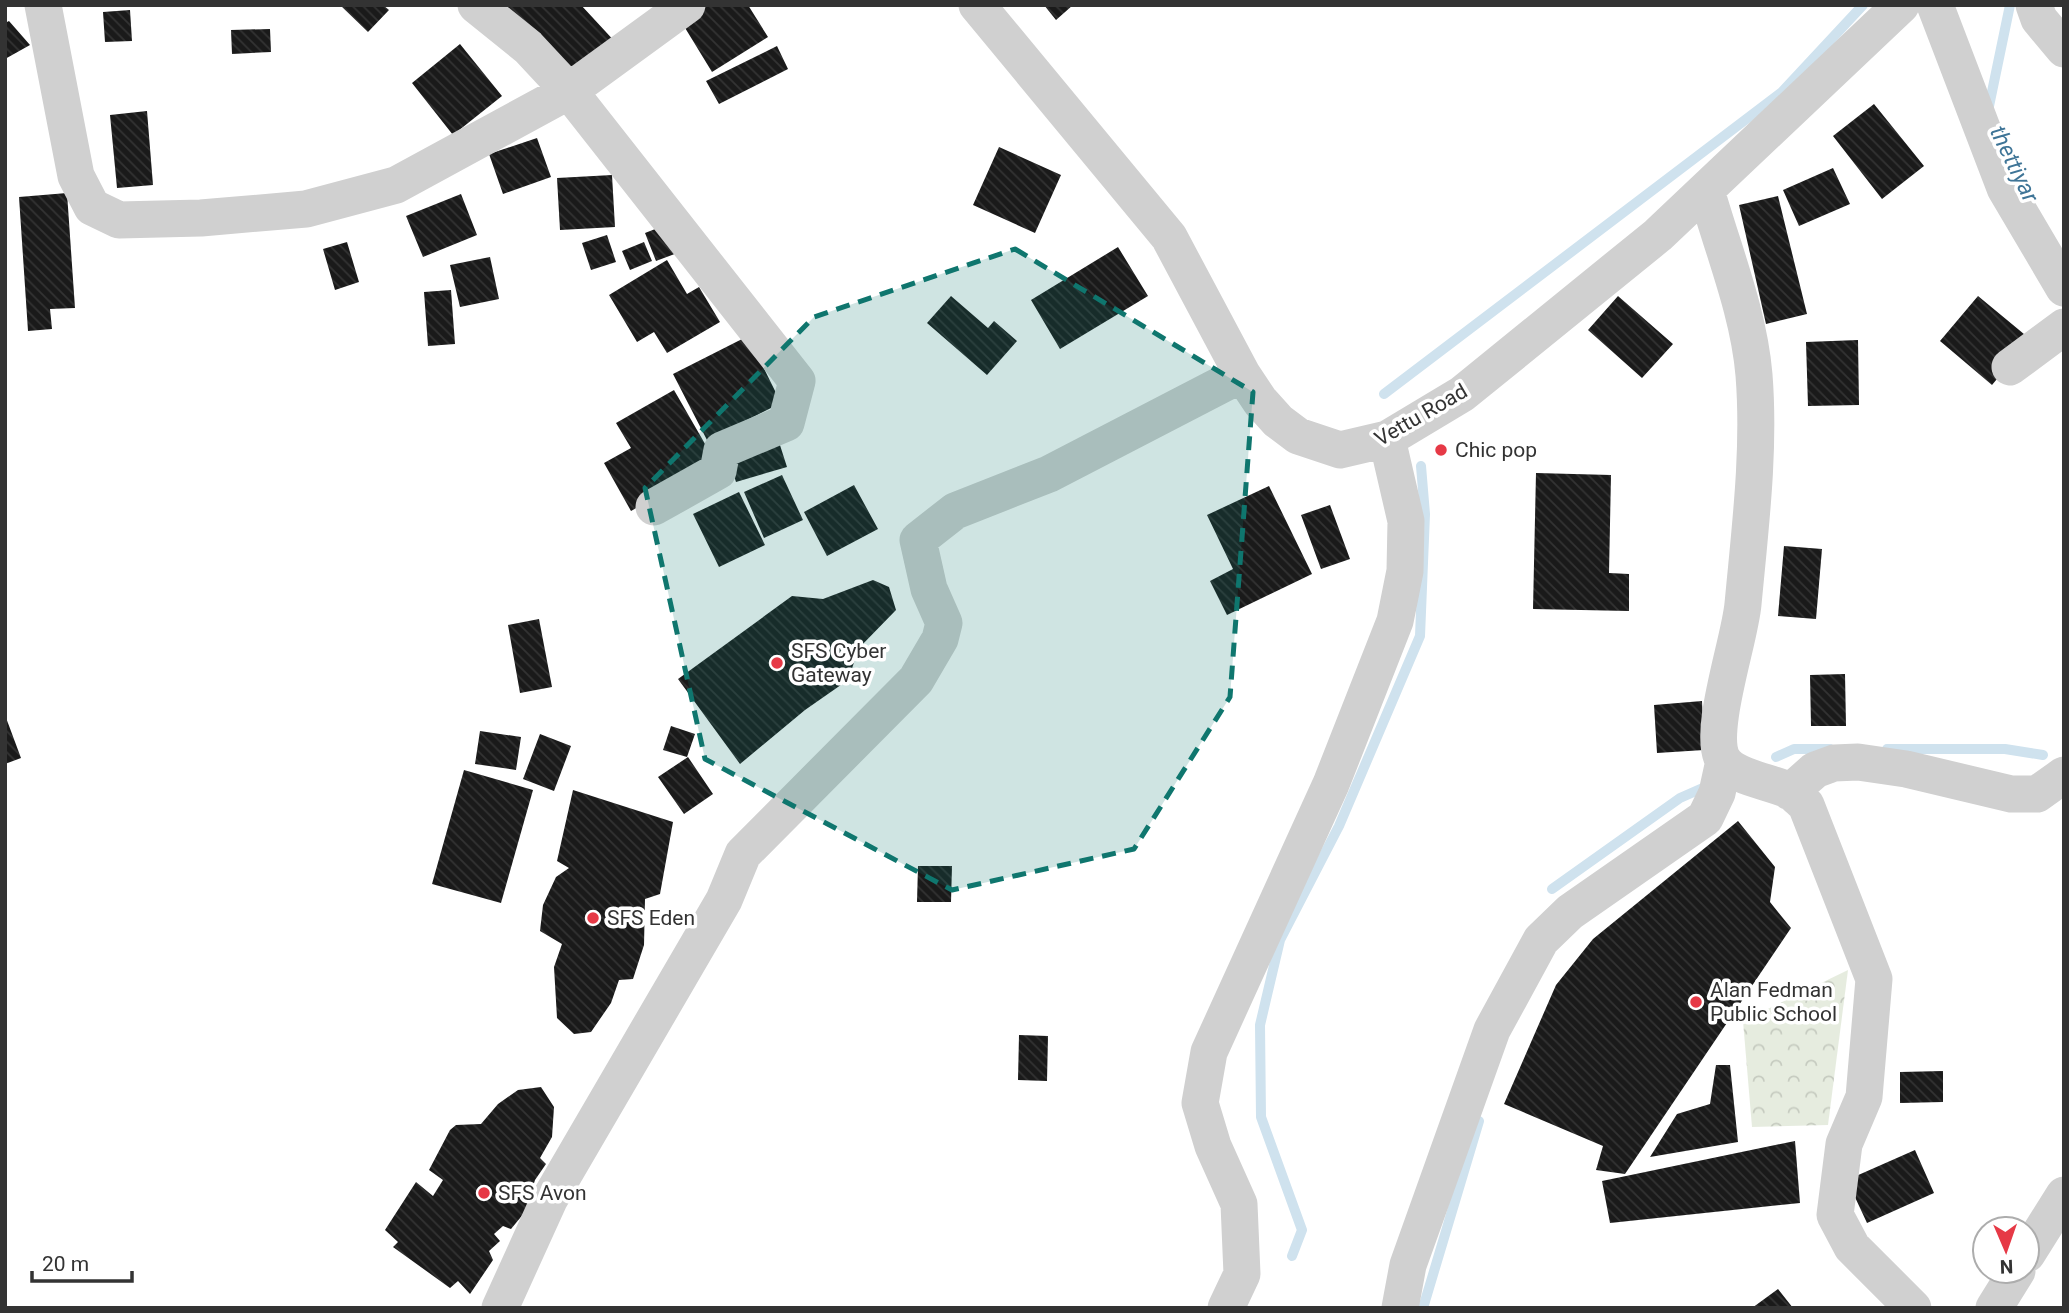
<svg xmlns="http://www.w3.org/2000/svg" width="2069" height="1313" viewBox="0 0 2069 1313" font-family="Roboto,sans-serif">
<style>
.park{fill:url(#park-crowns)}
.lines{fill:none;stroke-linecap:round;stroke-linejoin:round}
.stream{stroke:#cfe2ee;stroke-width:10}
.building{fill:url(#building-back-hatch)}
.minor{stroke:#d0d0d0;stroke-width:37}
.marked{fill:#0f766e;fill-opacity:0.2;stroke:#0f766e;stroke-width:5;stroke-dasharray:14 9;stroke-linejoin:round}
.poi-dot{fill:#e63946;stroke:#fff;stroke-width:2.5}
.labels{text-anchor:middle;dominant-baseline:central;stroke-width:7;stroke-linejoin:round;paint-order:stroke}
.street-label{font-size:21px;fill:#333;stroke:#fff}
.poi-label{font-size:21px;fill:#333;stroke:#fff;text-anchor:start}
.water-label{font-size:23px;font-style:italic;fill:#3f7597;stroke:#fff}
</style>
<defs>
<pattern id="park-crowns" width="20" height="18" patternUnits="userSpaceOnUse" patternTransform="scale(1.75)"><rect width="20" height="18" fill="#e6ecdf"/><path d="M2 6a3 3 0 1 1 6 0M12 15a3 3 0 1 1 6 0" fill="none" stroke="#c6cbc0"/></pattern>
<pattern id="building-back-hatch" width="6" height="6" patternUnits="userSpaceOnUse" patternTransform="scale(1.75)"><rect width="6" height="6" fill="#1a1a1a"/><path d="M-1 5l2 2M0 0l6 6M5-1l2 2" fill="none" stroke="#333"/></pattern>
</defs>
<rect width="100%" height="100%" fill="#fff"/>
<path class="park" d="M1848,970L1828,1125L1752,1127L1743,1021Z"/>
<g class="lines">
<path class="stream" d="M1988,111L2010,5
M1384,394L1782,92L1863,5
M1887,749H2005L2043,755
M1776,757L1794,749H1830
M1552,889L1680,798L1705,787
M1292,1256L1302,1230L1261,1117L1260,1025L1280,940L1339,826L1420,636L1425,514L1421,466
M1423,1308L1479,1121"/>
</g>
<path class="building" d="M340,5H383L389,10L368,32Z
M498,5H581L618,45L577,83Z
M699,5H748L768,37L712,72L679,18Z
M1044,5H1073L1056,20Z
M130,10L132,41L105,42L103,12Z
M9,21L30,45L5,59V23Z
M270,29L271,52L232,54L231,30Z
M460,44L502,96L453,135L412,83Z
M777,46L788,69L719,104L706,81Z
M1874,104L1924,166L1882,199L1833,136Z
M147,111L153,185L117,188L110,115Z
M537,138L551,177L503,194L489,154Z
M999,147L1061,175L1035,233L973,205Z
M1833,168L1850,204L1799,226L1783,190Z
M612,175L615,227L560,230L557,178Z
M67,193L75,308L50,309L52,329L28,331L19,197Z
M461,194L477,235L423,257L406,216Z
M1778,196L1807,314L1766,324L1739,205Z
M668,224L680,252L656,261L645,233Z
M607,235L616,262L591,270L582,243Z
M347,242L359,282L335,290L323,249Z
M644,242L652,261L630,270L622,251Z
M1118,247L1148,296L1060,349L1031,300Z
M490,257L499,299L460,307L450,265Z
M667,260L687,294L699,287L720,322L667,353L654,332L637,342L609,295Z
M451,290L455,344L428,346L424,292Z
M951,296L988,328L994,321L1017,341L987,375L927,323Z
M1618,296L1673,344L1642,378L1588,330Z
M1978,296L2030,339L1992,385L1940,341Z
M748,336L781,403L707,440L673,374Z
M1858,340L1859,405L1808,406L1806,342Z
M674,390L716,463L631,511L604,463L631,448L616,423Z
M779,442L787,467L736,482L728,457Z
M1536,473L1611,475L1609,573L1629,574V611L1533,609Z
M782,475L803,520L764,538L744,492Z
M854,485L878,529L827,556L804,512Z
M1269,486L1312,574L1227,615L1210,581L1233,569L1207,515Z
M739,492L765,545L719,567L693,514Z
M1330,505L1350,559L1321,569L1301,515Z
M1784,546L1822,549L1816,619L1778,616Z
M873,580L889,587L896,610L859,648L848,680L805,710L740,764L678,679L792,596L823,599Z
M539,619L552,687L520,693L508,625Z
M1845,674L1846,726H1811L1810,675Z
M1702,701L1704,750L1657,753L1654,705Z
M5,715L21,758L5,764Z
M671,726L695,734L687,757L663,750Z
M480,731L521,737L516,770L475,764Z
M540,734L571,746L554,791L523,779Z
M688,757L713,794L684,814L658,777Z
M464,770L533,790L501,903L432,884Z
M573,790L673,822L660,894L645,899L644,945L633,979L619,980L611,1003L591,1032L574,1034L557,1018L554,967L562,944L540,931L543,905L556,877L569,868L557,861Z
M1738,821L1775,867L1770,902L1791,928L1625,1174L1596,1170L1603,1146L1504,1104L1556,985L1593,939Z
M918,866H952L951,902H917Z
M1019,1035L1048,1036L1047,1081L1018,1080Z
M1716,1065H1730L1738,1142L1650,1157L1677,1114L1710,1104Z
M1943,1071V1102L1900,1103V1072Z
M541,1087L554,1107L552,1137L540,1158L546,1164L535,1180L525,1212L511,1229L503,1226L494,1234L500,1241L489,1251L493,1260L470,1294L458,1281L450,1288L393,1247L398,1242L385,1230L416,1182L433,1196L443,1180L429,1170L450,1130L456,1125L481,1124L498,1104L518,1090Z
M1795,1141L1800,1203L1610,1223L1602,1181Z
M1915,1150L1934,1193L1867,1223L1847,1180Z
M1778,1289L1793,1308H1752Z"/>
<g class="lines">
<path class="minor" d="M43,5L76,176L92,207L119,220L201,218L306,209L396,185L569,91L687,5
M476,5L528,47L569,91L797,381L786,423L722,450L718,471L654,507
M977,5L1169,237L1242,374L1260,401L1278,421L1298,436L1340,450L1387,439L1462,394L1658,235L1901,5
M1935,5L2005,188L2064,288
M2034,5L2039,19L2064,49
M1706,190C1723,250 1749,313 1754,375C1760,451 1750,529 1743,604C1740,640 1707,732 1723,760C1735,779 1771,781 1790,791C1796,795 1801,801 1806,805L1874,979L1864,1097L1844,1144L1835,1215L1852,1247L1913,1308
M2010,367L2064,327
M1790,792L1815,770L1834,763L1858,762L1906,769L2011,794H2037L2064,775
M2027,1254L2064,1195
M500,1308L549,1200L724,900L743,854L916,680L940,639L944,623L929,589L918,540L955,511L1049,474L1242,374
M1226,1308L1242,1274L1239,1204L1213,1146L1200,1103L1209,1052L1331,784L1395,621L1405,571L1406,521L1387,439
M1400,1308L1408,1265L1492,1030L1541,940L1570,912L1705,818L1717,793L1724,761
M1994,1308L2017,1271"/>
</g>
<path class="marked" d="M1015,249L1253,392L1230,697L1134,849L952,890L705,759L645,488L814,317Z"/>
<g class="poi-dot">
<circle cx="1441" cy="450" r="7"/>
<circle cx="777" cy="663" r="7"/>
<circle cx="593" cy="918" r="7"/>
<circle cx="1696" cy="1002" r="7"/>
<circle cx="484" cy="1193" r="7"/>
</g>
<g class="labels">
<g class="street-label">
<text transform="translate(1421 415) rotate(-30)">Vettu Road</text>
</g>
<g class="poi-label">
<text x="1455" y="450">Chic pop</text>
<text x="791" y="651">SFS Cyber<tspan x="791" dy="24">Gateway</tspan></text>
<text x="607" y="918">SFS Eden</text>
<text x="1710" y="990">Alan Fedman<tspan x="1710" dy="24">Public School</tspan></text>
<text x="498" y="1193">SFS Avon</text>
</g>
<g class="water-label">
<text transform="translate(2014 164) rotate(64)">thettiyar</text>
</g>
</g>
<rect width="2069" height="1313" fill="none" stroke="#333333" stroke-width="14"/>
<g transform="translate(2006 1250) rotate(178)"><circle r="33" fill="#ffffff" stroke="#adadad" stroke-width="2"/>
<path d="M0-5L12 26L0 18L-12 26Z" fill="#e63946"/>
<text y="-10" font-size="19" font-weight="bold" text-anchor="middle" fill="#333333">N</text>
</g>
<path d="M32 1271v10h100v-10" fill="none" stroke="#333333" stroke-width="3.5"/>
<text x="42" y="1271" font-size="21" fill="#333333" stroke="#ffffff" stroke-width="5" paint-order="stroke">20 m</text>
</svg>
